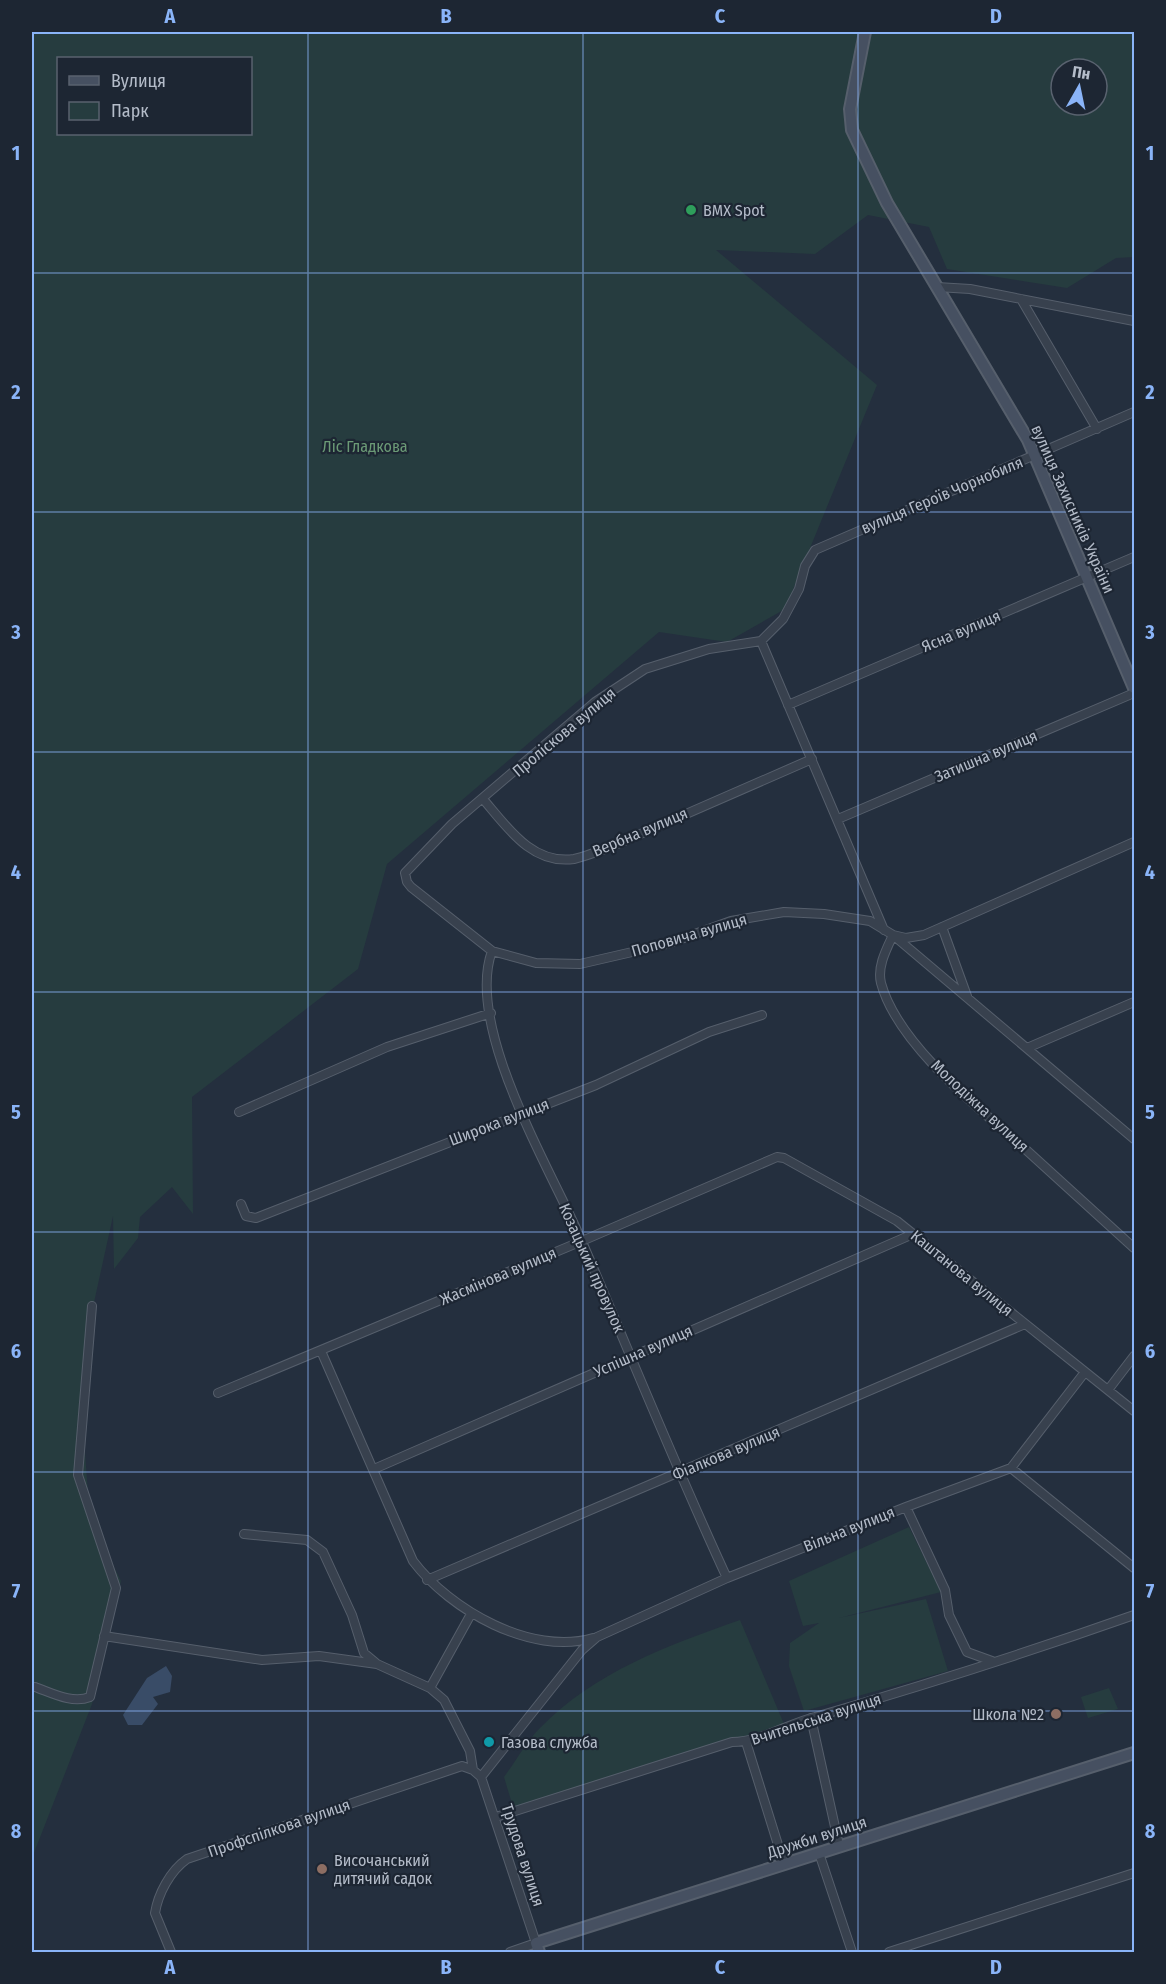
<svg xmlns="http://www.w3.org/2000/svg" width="1166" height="1984" viewBox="0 0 1166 1984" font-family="'Fira Sans Condensed',sans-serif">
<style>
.green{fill:#263c3f;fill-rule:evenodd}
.water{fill:#394c67}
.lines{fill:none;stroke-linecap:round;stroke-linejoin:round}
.street-casing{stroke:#565f6c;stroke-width:10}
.secondary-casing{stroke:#565f6c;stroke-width:14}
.street{stroke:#38414e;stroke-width:8}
.secondary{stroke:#465061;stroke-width:10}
.grid{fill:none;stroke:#8ab4f8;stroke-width:1.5;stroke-opacity:0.55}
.leisure-dot{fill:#2e9e5b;stroke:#1d2633;stroke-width:2}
.education-dot{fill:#8d6e63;stroke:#1d2633;stroke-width:2}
.culture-dot{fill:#0f9aa8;stroke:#1d2633;stroke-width:2}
.labels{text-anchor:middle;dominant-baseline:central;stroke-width:4.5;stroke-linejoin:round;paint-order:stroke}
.poi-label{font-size:16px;fill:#b4bcc9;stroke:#1d2633;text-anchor:start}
.park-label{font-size:16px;fill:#6b9a76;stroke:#1d2633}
.street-label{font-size:16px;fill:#b4bcc9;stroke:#1d2633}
.neatline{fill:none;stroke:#8ab4f8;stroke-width:2}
.grid-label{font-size:20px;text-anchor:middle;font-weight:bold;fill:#8ab4f8}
</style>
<rect width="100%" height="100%" fill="#242f3e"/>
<path class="green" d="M32,32H1134V257L1116,258L1067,288L947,269L929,227L868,215L815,254L716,250L877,385L785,609L727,642L659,632L387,864L358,969L192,1097L193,1214L172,1187L140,1217L138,1238L114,1269L113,1216L93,1307L83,1426L90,1520L121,1581L92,1704L32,1858ZM58,58H250V134H58ZM1061,69H1097V105H1061Z
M909,1527L941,1592L839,1618L926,1599L948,1671L804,1711L789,1666L790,1643L819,1623L803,1626L789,1581Z
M740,1620L784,1724L513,1807L504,1777C516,1761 526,1742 540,1728C596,1671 667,1646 740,1620Z
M1109,1688L1118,1709L1088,1718L1081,1697Z"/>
<path class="water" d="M166,1666L172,1676L170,1692L153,1697L158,1704L142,1725H128L123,1715L147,1678Z"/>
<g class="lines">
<defs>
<path id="street" d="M937,287L970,289L1134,321
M1021,299L1097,429
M1134,412L815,550L805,566L799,589L783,619L761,641L709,649L645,669L595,702L452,824L405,873L407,882L411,887L492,951L536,963L580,964L667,944L731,921L784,912L824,914L870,921L893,935L1134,1139
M761,641L884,930
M788,705L1134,557
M483,799C507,827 532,865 574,859C584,857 595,852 606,849L812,759
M838,819L1134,693
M1134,842L924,935L906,938L893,935C886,950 877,967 881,983C897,1043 977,1107 1023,1147C1060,1181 1097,1214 1134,1248
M942,927L967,996
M492,951C464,1028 553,1173 583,1244C631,1356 676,1468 727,1578
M1027,1048L1134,1002
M239,1112L387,1047L491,1013
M241,1204L246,1216L256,1218L596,1085L709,1032L762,1015
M321,1351L413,1561C450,1610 531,1656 593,1638
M1108,1390L1134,1356
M218,1393L582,1241L777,1157L784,1158L897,1221L1134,1411
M1011,1468L1134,1568
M374,1469L913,1234
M906,1507L945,1590L949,1615L967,1652L992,1661
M244,1534L307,1540L323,1552L352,1615L364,1653L376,1663
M427,1580L1025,1324
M104,1636L262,1660L319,1656L377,1664L430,1688L444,1700L470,1751L473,1770
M35,1687C52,1693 72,1704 90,1697L116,1588L78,1475L92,1306
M430,1688L471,1614
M811,1718L839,1845
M746,1742L784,1864
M481,1777L582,1650L597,1637L727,1578L906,1507L1011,1468L1085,1372
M496,1817L732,1742C761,1742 787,1724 815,1717C922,1686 1029,1652 1134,1615
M819,1853L852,1952
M171,1952L155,1913C158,1894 170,1871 187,1859L462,1766L473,1770L481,1777L536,1943L510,1952
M889,1952L1134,1873"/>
<path id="secondary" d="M865,32L850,109L852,130L887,203L1028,440L1134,688
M539,1952L536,1943L1134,1753"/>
</defs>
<use href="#street" class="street-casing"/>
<use href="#secondary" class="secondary-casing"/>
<use href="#street" class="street"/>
<use href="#secondary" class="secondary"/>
</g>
<path class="grid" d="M308,32V1952M583,32V1952M858,32V1952M32,273H1134M32,512H1134M32,752H1134M32,992H1134M32,1232H1134M32,1472H1134M32,1711H1134"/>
<circle class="leisure-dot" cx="691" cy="210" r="6"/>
<g class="education-dot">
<circle cx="1056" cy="1714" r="6"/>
<circle cx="322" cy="1869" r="6"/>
</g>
<circle class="culture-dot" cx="489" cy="1742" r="6"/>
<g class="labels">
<g class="poi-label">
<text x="703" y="210">BMX Spot</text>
<text x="1044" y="1714" text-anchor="end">Школа №2</text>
<text x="501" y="1742">Газова служба</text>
<text x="334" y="1860">Височанський<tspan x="334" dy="18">дитячий садок</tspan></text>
</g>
<g class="park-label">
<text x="365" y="446">Ліс Гладкова</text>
</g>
<g class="street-label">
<text transform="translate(942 495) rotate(-23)">вулиця Героїв Чорнобиля</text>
<text transform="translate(1073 509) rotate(66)">вулиця Захисників України</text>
<text transform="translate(961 631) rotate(-23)">Ясна вулиця</text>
<text transform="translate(564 732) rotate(-40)">Проліскова вулиця</text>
<text transform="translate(986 756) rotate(-23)">Затишна вулиця</text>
<text transform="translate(640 832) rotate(-23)">Вербна вулиця</text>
<text transform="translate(689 935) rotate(-16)">Поповича вулиця</text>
<text transform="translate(980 1106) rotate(43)">Молодіжна вулиця</text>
<text transform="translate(499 1122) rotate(-21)">Широка вулиця</text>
<text transform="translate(592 1268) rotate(66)">Козацький провулок</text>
<text transform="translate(962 1273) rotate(39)">Каштанова вулиця</text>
<text transform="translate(498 1276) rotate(-23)">Жасмінова вулиця</text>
<text transform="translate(643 1351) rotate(-24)">Успішна вулиця</text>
<text transform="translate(726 1453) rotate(-23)">Фіалкова вулиця</text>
<text transform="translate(849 1529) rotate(-22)">Вільна вулиця</text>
<text transform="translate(816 1719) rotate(-18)">Вчительська вулиця</text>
<text transform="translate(279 1828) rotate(-19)">Профспілкова вулиця</text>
<text transform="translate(817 1837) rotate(-18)">Дружби вулиця</text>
<text transform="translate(523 1855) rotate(72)">Трудова вулиця</text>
</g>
</g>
<rect width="1166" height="1984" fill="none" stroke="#1d2633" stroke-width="66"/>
<rect x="57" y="57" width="195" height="78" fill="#1d2633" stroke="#59626f" stroke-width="1.5"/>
<rect x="69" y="76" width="30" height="9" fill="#465061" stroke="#59626f" stroke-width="1.5"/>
<text x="111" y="87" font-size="18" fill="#b4bcc9">Вулиця</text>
<rect x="69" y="102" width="30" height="18" fill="#263c3f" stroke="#59626f" stroke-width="1.5"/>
<text x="111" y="117" font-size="18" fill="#b4bcc9">Парк</text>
<g transform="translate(1079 87) rotate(9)"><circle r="28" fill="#1d2633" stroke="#59626f" stroke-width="1.5"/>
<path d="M0-4.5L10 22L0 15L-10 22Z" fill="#8ab4f8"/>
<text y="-9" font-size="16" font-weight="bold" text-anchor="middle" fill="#b4bcc9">Пн</text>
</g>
<rect x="33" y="33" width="1100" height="1918" class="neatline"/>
<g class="grid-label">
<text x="170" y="23">A</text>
<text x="446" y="23">B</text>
<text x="720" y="23">C</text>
<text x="996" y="23">D</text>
<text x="16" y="160">1</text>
<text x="1150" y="160">1</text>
<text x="16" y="399">2</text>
<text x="1150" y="399">2</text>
<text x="16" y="639">3</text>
<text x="1150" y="639">3</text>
<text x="16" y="879">4</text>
<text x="1150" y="879">4</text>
<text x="16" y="1119">5</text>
<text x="1150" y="1119">5</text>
<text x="16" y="1358">6</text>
<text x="1150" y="1358">6</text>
<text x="16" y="1598">7</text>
<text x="1150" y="1598">7</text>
<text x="16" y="1838">8</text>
<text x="1150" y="1838">8</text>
<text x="170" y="1974">A</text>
<text x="446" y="1974">B</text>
<text x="720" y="1974">C</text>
<text x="996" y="1974">D</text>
</g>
</svg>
